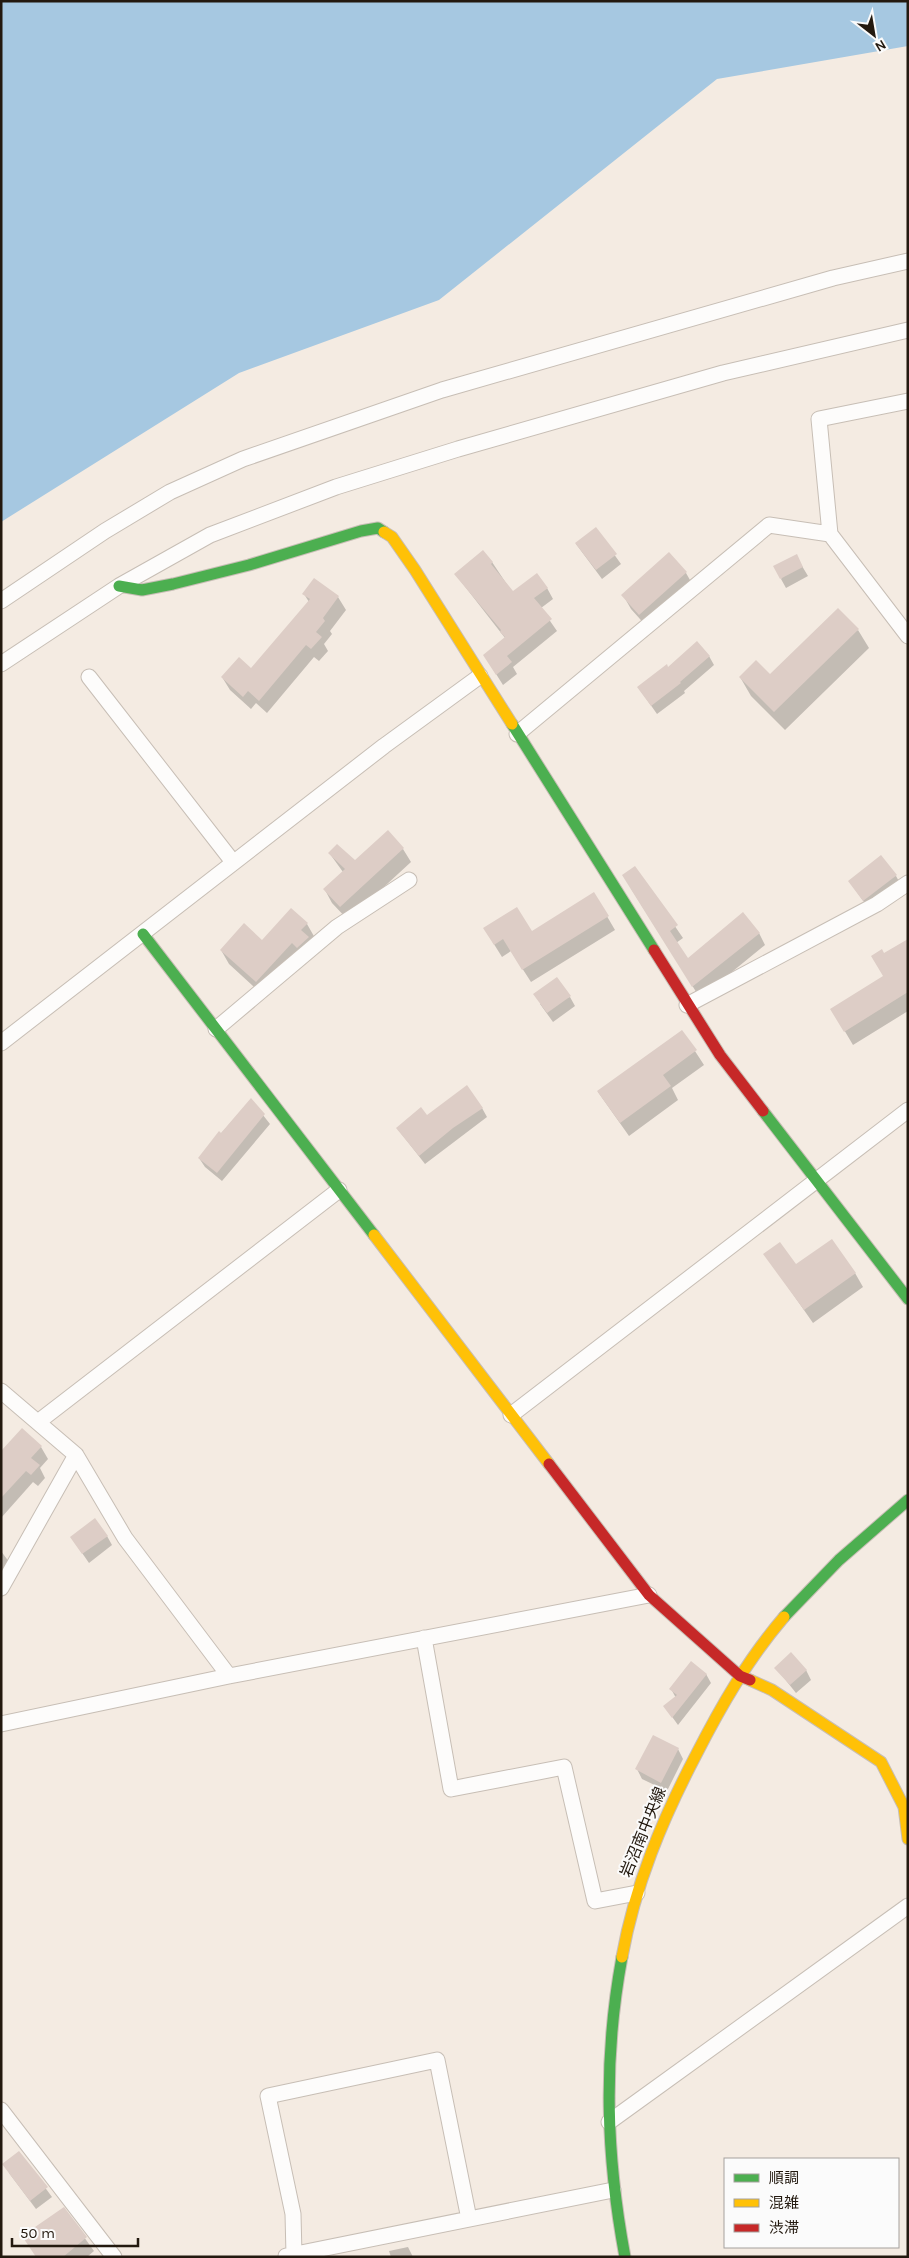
<svg xmlns="http://www.w3.org/2000/svg" width="909" height="2258" viewBox="0 0 909 2258" font-family="Karla,'Noto Sans JP',sans-serif">
<style>
.water{fill:#a6c8e1}
.shadow{fill:#0003}
.building{fill:#ddcdc6}
.lines{fill:none;stroke-linecap:round;stroke-linejoin:round}
.street-casing{stroke:#c7beb5;stroke-width:17}
.fast-casing{stroke:#c7beb5;stroke-width:13}
.slow-casing{stroke:#c7beb5;stroke-width:13}
.jam-casing{stroke:#c7beb5;stroke-width:13}
.street{stroke:#fdfcfb;stroke-width:15}
.fast{stroke:#4caf50;stroke-width:11}
.slow{stroke:#ffc107;stroke-width:11}
.jam{stroke:#c62828;stroke-width:11}
.labels{text-anchor:middle;dominant-baseline:central;stroke-width:4;stroke-linejoin:round;paint-order:stroke}
.street-label{font-size:16px;fill:#23190f;stroke:#fbfbfb}
</style>
<rect width="100%" height="100%" fill="#f4ebe2"/>
<path class="water" d="M1,1H908V46L717,79L439,300L239,373L1,522Z"/>
<path class="shadow" d="M596,529L621,564L602,579L576,544Z
M669,554L686,573L694,587L648,628L631,609L623,595Z
M796,556L808,576L786,588L781,579Z
M492,562L512,592L547,588L553,599L541,608L557,631L513,667L517,674L503,685L491,666L505,638L456,575Z
M304,594L338,597L346,610L330,631L332,634L324,644L328,651L319,661L314,657L267,713L256,703L251,709L230,690L222,677L251,670L309,602Z
M858,630L869,648L785,730L751,696L740,677L770,676Z
M709,656L714,665L684,691L685,693L657,714L638,687L668,668Z
M403,849L411,862L348,920L332,903L325,890L343,872L330,854L355,862Z
M635,868L683,938L676,943L687,959L759,933L765,945L700,998L630,887Z
M896,876L901,885L869,909L849,881Z
M594,894L615,930L531,982L511,951L502,957L492,941L532,932Z
M291,910L307,924L315,938L264,996L229,964L221,950L262,941Z
M908,948V1011L853,1045L840,1023L884,977V955Z
M570,997L575,1006L553,1022L540,1004Z
M682,1031L704,1065L672,1088L678,1100L629,1136L598,1092Z
M251,1100L270,1124L222,1181L205,1167L199,1158Z
M482,1108L487,1117L425,1164L397,1128L427,1116Z
M765,1254L796,1266L855,1273L863,1287L813,1323Z
M41,1447L48,1459L40,1468L45,1478L38,1486L33,1482L1,1518V1453Z
M107,1536L112,1545L89,1563L71,1537Z
M1,1551L12,1566L1,1583Z
M776,1668L806,1670L811,1680L796,1693Z
M706,1674L711,1683L678,1725L665,1707L676,1698L671,1689Z
M678,1749L683,1759L667,1791L642,1779L637,1769Z
M19,2152L52,2197L36,2209L9,2173Z
M64,2209L94,2251L87,2257H36Z
M408,2247L413,2257H391L389,2251Z"/>
<path class="building" d="M596,527L617,554L596,570L575,543Z
M483,550L493,562L491,564L513,591L537,573L548,588L534,598L552,619L507,656L512,662L496,675L483,655L505,637L500,632L501,630L454,574Z
M669,552L687,572L639,615L621,595Z
M797,554L803,567L780,579L773,566Z
M314,578L339,596L323,618L325,621L316,632L322,637L311,649L306,645L259,701L248,691L243,697L221,677L239,657L251,668L310,599L302,594Z
M838,608L859,629L774,712L739,677L756,660L770,674Z
M697,641L710,656L680,682L681,683L651,706L637,687L667,664L668,667Z
M388,830L404,848L340,907L323,889L345,869L328,853L337,844L355,860Z
M881,855L897,875L863,901L848,881Z
M635,866L678,925L670,931L688,958L743,912L760,933L692,987L622,875Z
M594,892L609,916L522,970L503,939L494,945L483,928L517,907L532,931Z
M291,908L308,923L301,930L309,937L297,948L292,943L256,982L220,950L244,923L262,940Z
M908,939V992L844,1032L830,1009L883,976L871,956L882,949L884,953Z
M557,977L571,996L547,1013L533,994Z
M682,1030L697,1050L663,1075L671,1086L620,1123L597,1091Z
M467,1085L483,1108L453,1128L419,1156L396,1128L421,1107L427,1115Z
M251,1098L265,1114L217,1173L198,1158L219,1131L221,1133Z
M832,1239L856,1273L804,1310L763,1254L780,1242L796,1264Z
M22,1428L42,1446L31,1458L40,1465L31,1475L26,1471L1,1498V1451Z
M95,1518L108,1536L82,1554L70,1537Z
M791,1652L807,1670L790,1685L774,1668Z
M691,1661L707,1674L672,1718L663,1706L677,1695L669,1689Z
M653,1735L679,1748L661,1783L635,1769Z
M19,2151L48,2187L30,2201L2,2164Z
M64,2207L87,2237L63,2257H36L22,2236Z"/>
<g class="lines">
<defs>
<path id="street" d="M830,534L819,419L908,401
M1,601L105,531L170,492L243,459L442,390L833,278L908,261
M1,664L119,586L210,535L336,487L458,449L723,373L908,330
M89,677L233,862
M517,734L769,525L830,534L908,636
M687,1005L877,904L908,883
M216,1029L337,927L409,880
M1,1043L384,746L480,676
M1,1391L76,1455L125,1538L229,1676
M511,1415L908,1110
M38,1422L339,1190
M1,1588L76,1455
M424,1638L451,1789L564,1767L595,1901L637,1893
M1,1724L229,1676L649,1595
M1,2110L114,2257
M609,2122L908,1906
M294,2255L293,2214L268,2096L437,2060L469,2219
M286,2256L613,2190"/>
<path id="fast" d="M119,586L142,590L173,584L249,565L361,531L378,528L384,532
M512,724L654,950
M143,934L374,1235
M763,1111L908,1299
M784,1617L839,1560L908,1500
M622,1957C603,2060 606,2155 625,2257"/>
<path id="slow" d="M384,532L392,537L415,570L512,724
M374,1235L549,1464
M750,1680L772,1690L881,1762L904,1807L908,1839
M622,1957C635,1885 662,1820 696,1755C721,1706 748,1659 784,1617"/>
<path id="jam" d="M654,950L720,1055L763,1111
M549,1464L649,1595L740,1676L750,1680"/>
</defs>
<use href="#street" class="street-casing"/>
<use href="#fast" class="fast-casing"/>
<use href="#slow" class="slow-casing"/>
<use href="#jam" class="jam-casing"/>
<use href="#street" class="street"/>
<use href="#fast" class="fast"/>
<use href="#slow" class="slow"/>
<use href="#jam" class="jam"/>
</g>
<g class="labels">
<g class="street-label">
<text transform="translate(643 1832) rotate(-68)">岩沼南中央線</text>
</g>
</g>
<rect width="909" height="2258" fill="none" stroke="#23190f" stroke-width="5"/>
<rect x="724" y="2158" width="175" height="90" fill="#fbfbfb" stroke="#a5a19d"/>
<rect x="734" y="2174" width="25" height="8" fill="#4caf50" stroke="#a5a19d"/>
<text x="769" y="2183" font-size="15" fill="#23190f">順調</text>
<rect x="734" y="2199" width="25" height="8" fill="#ffc107" stroke="#a5a19d"/>
<text x="769" y="2208" font-size="15" fill="#23190f">混雑</text>
<rect x="734" y="2224" width="25" height="8" fill="#c62828" stroke="#a5a19d"/>
<text x="769" y="2233" font-size="15" fill="#23190f">渋滞</text>
<g transform="translate(874 35) rotate(149)" stroke="#fbfbfb" stroke-width="4" paint-order="stroke">
<path d="M0-4L9 19L0 12L-9 19Z" fill="#23190f"/>
<text y="-8" font-size="14" font-weight="bold" text-anchor="middle" fill="#23190f">N</text>
</g>
<path d="M12 2238v8h126v-8" fill="none" stroke="#23190f" stroke-width="2.5"/>
<text x="20" y="2238" font-size="15" fill="#23190f" stroke="#fbfbfb" stroke-width="4" paint-order="stroke">50 m</text>
</svg>
